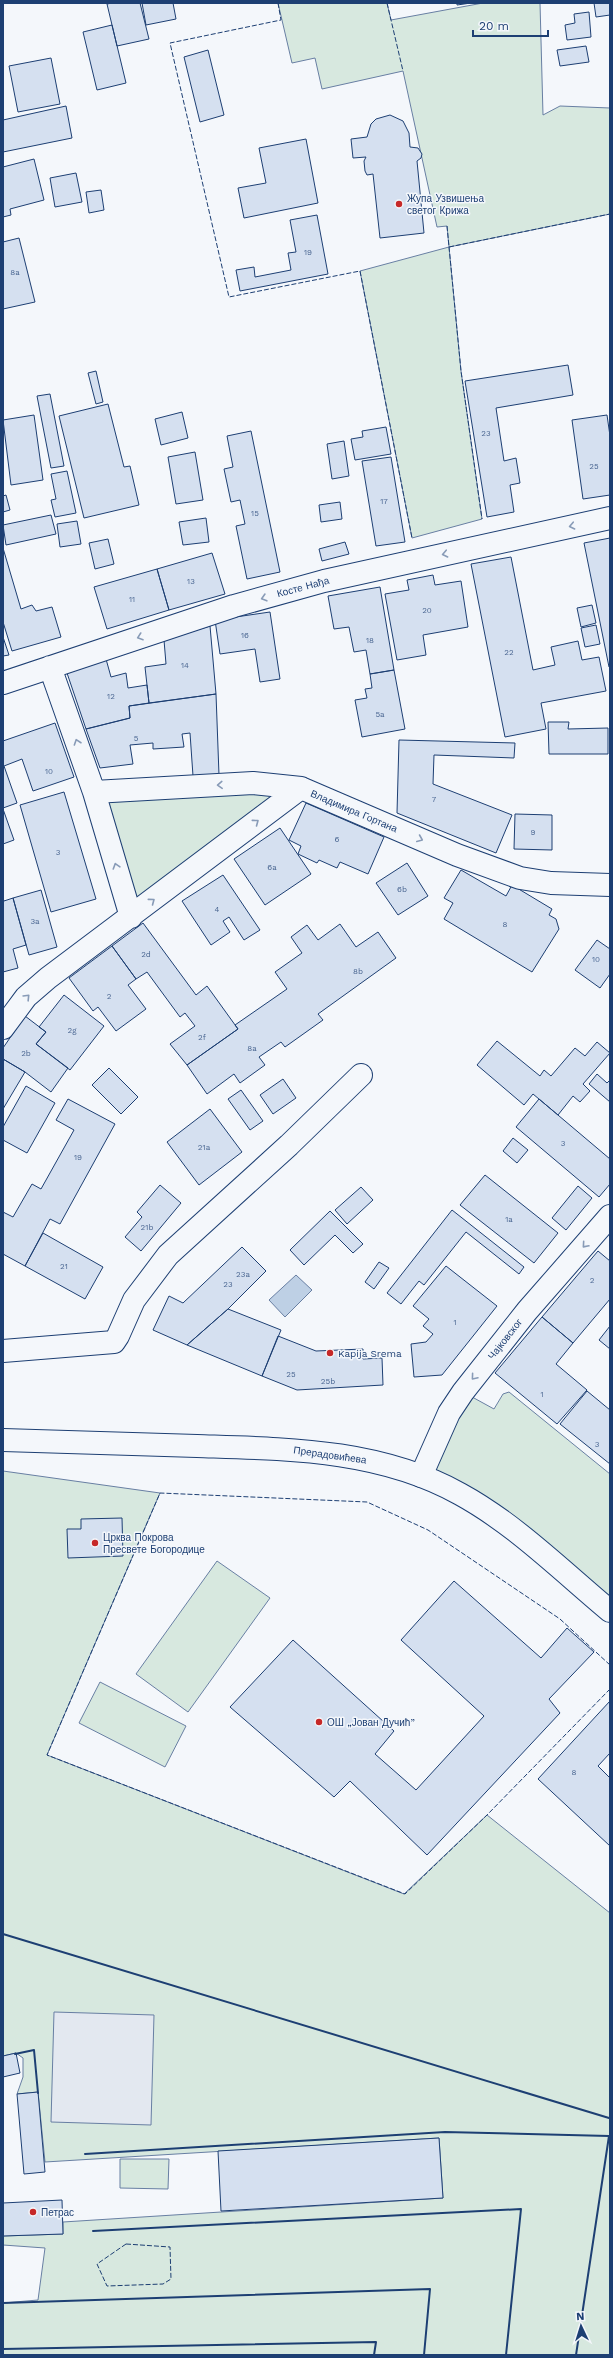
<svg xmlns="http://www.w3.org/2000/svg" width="613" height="2358" viewBox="0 0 613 2358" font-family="'Work Sans',sans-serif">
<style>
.green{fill:#d7e8df;stroke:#687fa3}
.parking{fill:#e3e8f0;stroke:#687fa3}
.water{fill:#bed0e5;stroke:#687fa3}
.building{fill:#d5e0f0;stroke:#1d3f73}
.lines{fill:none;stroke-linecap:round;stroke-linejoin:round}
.minor-casing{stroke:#1d3f73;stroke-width:24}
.secondary-casing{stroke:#1d3f73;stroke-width:24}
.minor{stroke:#f4f7fb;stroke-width:22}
.secondary{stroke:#f4f7fb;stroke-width:22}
.fence{stroke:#1d3f73;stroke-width:1;stroke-dasharray:5 2;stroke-linecap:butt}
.wall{stroke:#1d3f73;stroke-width:2}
.oneway{stroke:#889bb7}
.poi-dot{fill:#c62828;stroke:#f4f7fb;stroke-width:1.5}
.labels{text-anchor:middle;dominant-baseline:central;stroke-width:3;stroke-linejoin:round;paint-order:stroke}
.number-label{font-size:8px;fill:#4b6792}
.poi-label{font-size:10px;fill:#1d3f73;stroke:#f4f7fb;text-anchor:start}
.street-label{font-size:10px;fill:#1d3f73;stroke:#f4f7fb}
</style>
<rect width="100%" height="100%" fill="#f4f7fb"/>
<path class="green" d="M278,3H387L391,20L483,3H540L543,115L560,106L610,108V214L449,247L461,371L482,519L412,538L360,271L449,247L447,226L437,227L403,71L322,89L315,58L292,63Z
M301,788L131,917L94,792Z
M463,1392L494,1409L503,1394L509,1392L610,1474V1611L421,1476Z
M3,1471L160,1493L47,1755L404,1894L487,1815L610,1913V2355H3V2303L38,2300L45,2248L3,2245V2236L63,2234V2222L443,2198L439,2138L45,2162L38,2092L17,2094L23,2077V2058L16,2053L3,2056Z
M217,1561L270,1598L188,1712L136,1674Z
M100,1682L186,1726L165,1767L79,1723Z
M120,2159H169L168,2189L120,2188Z"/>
<path class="parking" d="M54,2012L154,2015L151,2125L51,2122Z"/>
<path class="water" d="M296,1275L312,1290L285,1317L269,1300Z"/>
<path class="building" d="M112,3H140L149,39L117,46L107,4Z
M142,3H173L176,19L146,25Z
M457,3H471L457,5Z
M594,3H610V15L596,17Z
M589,12L591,37L567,40L565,25L575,23L574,14Z
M112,25L126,83L97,90L83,32Z
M586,46L589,62L560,66L557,50Z
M208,50L224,115L200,122L184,57Z
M51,58L60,104L18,112L9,66Z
M66,106L72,138L3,152V120Z
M390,115L403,121L409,133L410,147L418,148L422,154L421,158L417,161L424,233L380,238L373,174L367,175L365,171L364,161L366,157L353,158L351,139L367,137L371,124L376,119Z
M306,139L318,203L244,218L238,188L266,183L259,148Z
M34,159L44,200L10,209L11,215L3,217V167Z
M76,173L82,202L55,207L50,178Z
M101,190L104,210L89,213L86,192Z
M317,215L328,274L240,291L236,270L254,267L255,277L291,270L288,253L296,252L290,220Z
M19,238L35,302L3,309V242Z
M568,365L573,395L496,408L504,461L516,458L520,483L510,485L514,512L487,517L465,381Z
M96,371L103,402L96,404L88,373Z
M50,394L64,466L51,468L37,396Z
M108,404L124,467L130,466L139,505L84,518L59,416Z
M182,412L188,438L161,445L155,419Z
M34,415L43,480L11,485L3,420Z
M607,415L610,436V495L583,499L572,420Z
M386,427L391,454L355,460L351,439L363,437L362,431Z
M251,431L280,572L247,579L236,526L245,524L240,500L231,502L224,469L233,467L227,436Z
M344,441L349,476L332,479L327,444Z
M195,452L203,500L176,504L168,457Z
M391,457L405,542L376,546L362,461Z
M67,471L76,513L55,517L51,500L56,499L51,474Z
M6,495L10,510L3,512V496Z
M340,502L342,519L321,522L319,505Z
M51,515L56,534L6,545L3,525Z
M206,518L209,542L183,545L179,522Z
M77,521L81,544L60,547L57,524Z
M610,538V666L609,667L584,543Z
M108,539L114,564L95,569L89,543Z
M345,542L349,554L322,561L319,549Z
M3,548L21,609L32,605L36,611L52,607L61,637L12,651L3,622Z
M212,553L225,594L169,610L157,569Z
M511,557L533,670L555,665L551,647L578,641L582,660L599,657L606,691L541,703L546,729L505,737L471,564Z
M157,569L169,610L107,629L94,587Z
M433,575L435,585L461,581L468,627L423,635L426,655L397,660L385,594L409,590L407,580Z
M380,587L394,670L370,674L366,650L354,652L349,627L334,629L328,596Z
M592,605L596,623L581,627L577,608Z
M270,612L280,679L260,682L255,649L220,654L215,620Z
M596,625L600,644L585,647L581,628Z
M210,626L216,694L149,703L145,667L166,664L164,640Z
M3,637L9,655L3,656Z
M106,659L111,677L126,673L128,688L147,685L149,703L129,706L130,718L86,729L67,673Z
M394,670L405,729L362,737L355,700L367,698L365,689L372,688L370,674Z
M216,694L219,775L193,776L190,733L182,734L184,747L153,749V743L130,745L133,764L100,768L86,729L130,718L129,706Z
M548,722H569L568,729L608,728V754H549Z
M55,723L74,777L33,791L22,759L4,766L17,803L3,808V741Z
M399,740L515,743L514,758L434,755L433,784L512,815L496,853L397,813Z
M64,792L96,899L51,912L20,805Z
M306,803L384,837L368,874L340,862L337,868L319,860L317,863L298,854L301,846L289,840Z
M3,809L14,840L3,844Z
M515,814L552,815V850L514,849Z
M280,828L311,874L265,905L234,859Z
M407,863L428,896L398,915L376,883Z
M461,870L506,896L512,885L552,909L549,915L556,919L559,929L532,972L444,919L453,903L444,898Z
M223,875L260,930L244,940L229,917L223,921L230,932L211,945L182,901Z
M41,890L57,947L29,955L13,898Z
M3,898L4,901L13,898L26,945L13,949L18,968L3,972Z
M143,923L196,995L207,986L238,1029L187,1065L170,1044L195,1026L185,1013L180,1017L147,972L136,979L112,946Z
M340,924L356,947L378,932L396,958L318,1014L323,1020L285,1047L281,1042L259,1057L265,1065L240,1083L234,1074L207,1094L187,1065L238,1029L235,1025L287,989L275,972L302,953L291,937L307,925L318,940Z
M597,940L610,949V974L600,988L575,970Z
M112,946L136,979L128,985L146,1009L116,1031L98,1007L93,1011L69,978Z
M64,995L104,1026L70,1070L36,1044L46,1032L39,1027Z
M25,1016L46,1032L36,1044L68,1068L51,1092L25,1072L3,1059V1048Z
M497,1041L540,1076L544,1070L551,1076L575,1048L585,1056L597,1042L610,1053L583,1084L590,1091L580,1102L573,1096L558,1115L533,1094L524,1105L477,1065Z
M3,1059L25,1072L3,1109Z
M109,1068L138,1097L121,1114L92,1085Z
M597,1074L607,1083L610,1080V1102L589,1084Z
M283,1079L296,1098L273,1114L260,1095Z
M26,1086L55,1103L27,1153L3,1140V1127Z
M241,1090L263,1121L250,1130L228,1099Z
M68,1099L115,1124L60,1224L50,1219L25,1266L3,1254V1212L13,1217L32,1184L41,1189L74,1130L56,1120Z
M539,1099L610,1159V1184L599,1197L516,1127Z
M210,1109L242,1152L199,1185L167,1142Z
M513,1138L528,1150L517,1163L503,1151Z
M485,1175L558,1233L534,1263L460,1205Z
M160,1185L181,1203L141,1251L125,1237L142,1217L137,1212Z
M578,1186L592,1198L566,1230L552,1218Z
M361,1187L373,1200L347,1224L335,1210Z
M452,1210L524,1267L519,1274L466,1232L424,1285L419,1281L401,1304L387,1293Z
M330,1211L363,1244L353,1253L335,1235L304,1265L290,1250Z
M43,1233L103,1267L85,1299L25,1266Z
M242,1247L266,1271L228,1309L187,1345L153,1330L169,1296L183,1303Z
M598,1251L610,1261V1299L573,1343L542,1317Z
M379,1262L389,1268L374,1289L365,1282Z
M446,1266L497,1306L442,1375L414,1377L411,1344L426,1342L433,1334L423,1326L429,1319L413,1306Z
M228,1309L281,1330L262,1376L187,1345Z
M542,1317L573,1343L556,1364L587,1390L557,1424L495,1373Z
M610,1326V1349L599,1340Z
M278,1336L316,1351L363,1349V1359L382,1358L383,1385L297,1390L262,1376Z
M587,1391L610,1410V1464L560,1424Z
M122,1518L123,1556L68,1558L67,1529H81V1519Z
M454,1581L541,1658L567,1628L594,1652L549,1699L560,1713L427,1855L350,1781L334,1797L230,1707L293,1640L394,1731L375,1754L416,1790L484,1716L401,1640Z
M610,1701V1753L598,1766L610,1778V1846L538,1779Z
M16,2053L20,2073L3,2077V2056Z
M38,2092L45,2172L24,2174L17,2094Z
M439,2138L443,2198L221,2211L218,2151Z
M62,2200L63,2234L3,2236V2203Z"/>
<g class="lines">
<defs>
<path id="minor" d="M50,667L94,792L131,917
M3,683L234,606L324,581L610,518
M94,792L253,783L301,788
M3,1028L26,997L48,978L301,788L457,855L520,878L551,883L610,885
M3,1351L114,1342L118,1336L134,1300L168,1255L289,1145L361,1075
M421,1476L449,1413L463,1392L527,1311L610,1216"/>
<path id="secondary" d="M3,1440C68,1442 132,1444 197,1446C287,1449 379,1449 460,1494C515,1524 562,1571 610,1611"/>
</defs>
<use href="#minor" class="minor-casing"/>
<use href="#secondary" class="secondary-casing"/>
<use href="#minor" class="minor"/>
<use href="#secondary" class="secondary"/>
<path class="fence" d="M278,3L281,20L170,43L229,297L360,271L412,538
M387,3L403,71
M447,226L461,371L482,519
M449,247L610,214
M610,1665L560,1619L428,1530L367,1502L160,1493L47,1755L405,1894L487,1815L610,1689
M126,2244L170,2247L171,2279L163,2284L107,2286L97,2264Z"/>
<path class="wall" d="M3,1934L609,2118
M15,2054L34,2050L38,2093
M85,2154L445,2132L609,2136L576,2355
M93,2231L521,2209L506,2355
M3,2303L430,2289L424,2355
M3,2349L376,2342L374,2355"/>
</g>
<defs><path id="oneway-chevron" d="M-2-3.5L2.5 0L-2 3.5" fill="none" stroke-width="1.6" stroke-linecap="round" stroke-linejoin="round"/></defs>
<g class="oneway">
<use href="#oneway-chevron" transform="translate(572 526) rotate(168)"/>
<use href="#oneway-chevron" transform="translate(445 554) rotate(168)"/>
<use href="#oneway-chevron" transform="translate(264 598) rotate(164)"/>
<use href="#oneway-chevron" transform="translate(140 637) rotate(161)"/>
<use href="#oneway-chevron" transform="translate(77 742) rotate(-109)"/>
<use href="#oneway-chevron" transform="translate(220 785) rotate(177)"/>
<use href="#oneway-chevron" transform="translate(256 822) rotate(-37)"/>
<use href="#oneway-chevron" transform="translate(420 839) rotate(23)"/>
<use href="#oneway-chevron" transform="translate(116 866) rotate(-107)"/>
<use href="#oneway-chevron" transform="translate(152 901) rotate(-37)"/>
<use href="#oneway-chevron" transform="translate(27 997) rotate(-46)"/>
<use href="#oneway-chevron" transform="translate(585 1245) rotate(131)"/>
<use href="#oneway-chevron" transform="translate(474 1377) rotate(130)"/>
</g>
<g class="poi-dot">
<circle cx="399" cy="204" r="4"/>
<circle cx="330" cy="1353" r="4"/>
<circle cx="95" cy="1543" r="4"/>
<circle cx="319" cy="1722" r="4"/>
<circle cx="33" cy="2212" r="4"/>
</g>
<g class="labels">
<g class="number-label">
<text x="308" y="252">19</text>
<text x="15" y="272">8a</text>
<text x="486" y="433">23</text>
<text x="594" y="466">25</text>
<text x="384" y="501">17</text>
<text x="255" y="513">15</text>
<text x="191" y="581">13</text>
<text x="132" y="599">11</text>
<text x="427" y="610">20</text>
<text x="245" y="635">16</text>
<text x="370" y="640">18</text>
<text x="509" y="652">22</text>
<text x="185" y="665">14</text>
<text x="111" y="696">12</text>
<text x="380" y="714">5a</text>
<text x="136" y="738">5</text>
<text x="49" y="771">10</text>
<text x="434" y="799">7</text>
<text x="533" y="832">9</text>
<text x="337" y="839">6</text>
<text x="58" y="852">3</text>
<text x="272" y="867">6a</text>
<text x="402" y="889">6b</text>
<text x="217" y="909">4</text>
<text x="35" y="921">3a</text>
<text x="505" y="924">8</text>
<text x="146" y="954">2d</text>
<text x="596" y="959">10</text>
<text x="358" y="971">8b</text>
<text x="109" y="996">2</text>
<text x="72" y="1030">2g</text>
<text x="202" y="1037">2f</text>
<text x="252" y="1048">8a</text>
<text x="26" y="1053">2b</text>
<text x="563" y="1143">3</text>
<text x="204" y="1147">21a</text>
<text x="78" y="1157">19</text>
<text x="509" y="1219">1a</text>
<text x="147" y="1227">21b</text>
<text x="64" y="1266">21</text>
<text x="243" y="1274">23a</text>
<text x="592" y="1280">2</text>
<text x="228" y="1284">23</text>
<text x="455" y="1322">1</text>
<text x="291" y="1374">25</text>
<text x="328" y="1381">25b</text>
<text x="542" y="1394">1</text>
<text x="597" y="1444">3</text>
<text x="574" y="1772">8</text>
</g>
<g class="poi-label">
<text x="407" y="198">Жупа Узвишења<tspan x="407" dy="12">светог Крижа</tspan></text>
<text x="338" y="1353">Kapija Srema</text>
<text x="103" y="1537">Црква Покрова<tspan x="103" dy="12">Пресвете Богородице</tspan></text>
<text x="327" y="1722">ОШ „Јован Дучић”</text>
<text x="41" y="2212">Петрас</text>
</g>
<g class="street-label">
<text transform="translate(303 587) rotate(-15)">Косте Нађа</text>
<text transform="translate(354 811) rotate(23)">Владимира Гортана</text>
<text transform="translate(505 1339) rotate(-52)">Чајковског</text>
<text transform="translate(330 1455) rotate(8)">Прерадовићева</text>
</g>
</g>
<rect width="613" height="2358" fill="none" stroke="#1d3f73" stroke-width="8"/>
<g transform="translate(581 2326) rotate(356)" stroke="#f4f7fb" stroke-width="3" paint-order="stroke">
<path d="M0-3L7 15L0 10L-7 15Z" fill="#1d3f73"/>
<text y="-6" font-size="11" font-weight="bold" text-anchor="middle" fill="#1d3f73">N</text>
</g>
<path d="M473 30v6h75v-6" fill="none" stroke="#1d3f73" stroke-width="2"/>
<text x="479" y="30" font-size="12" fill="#1d3f73" stroke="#f4f7fb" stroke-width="3" paint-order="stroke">20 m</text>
</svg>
